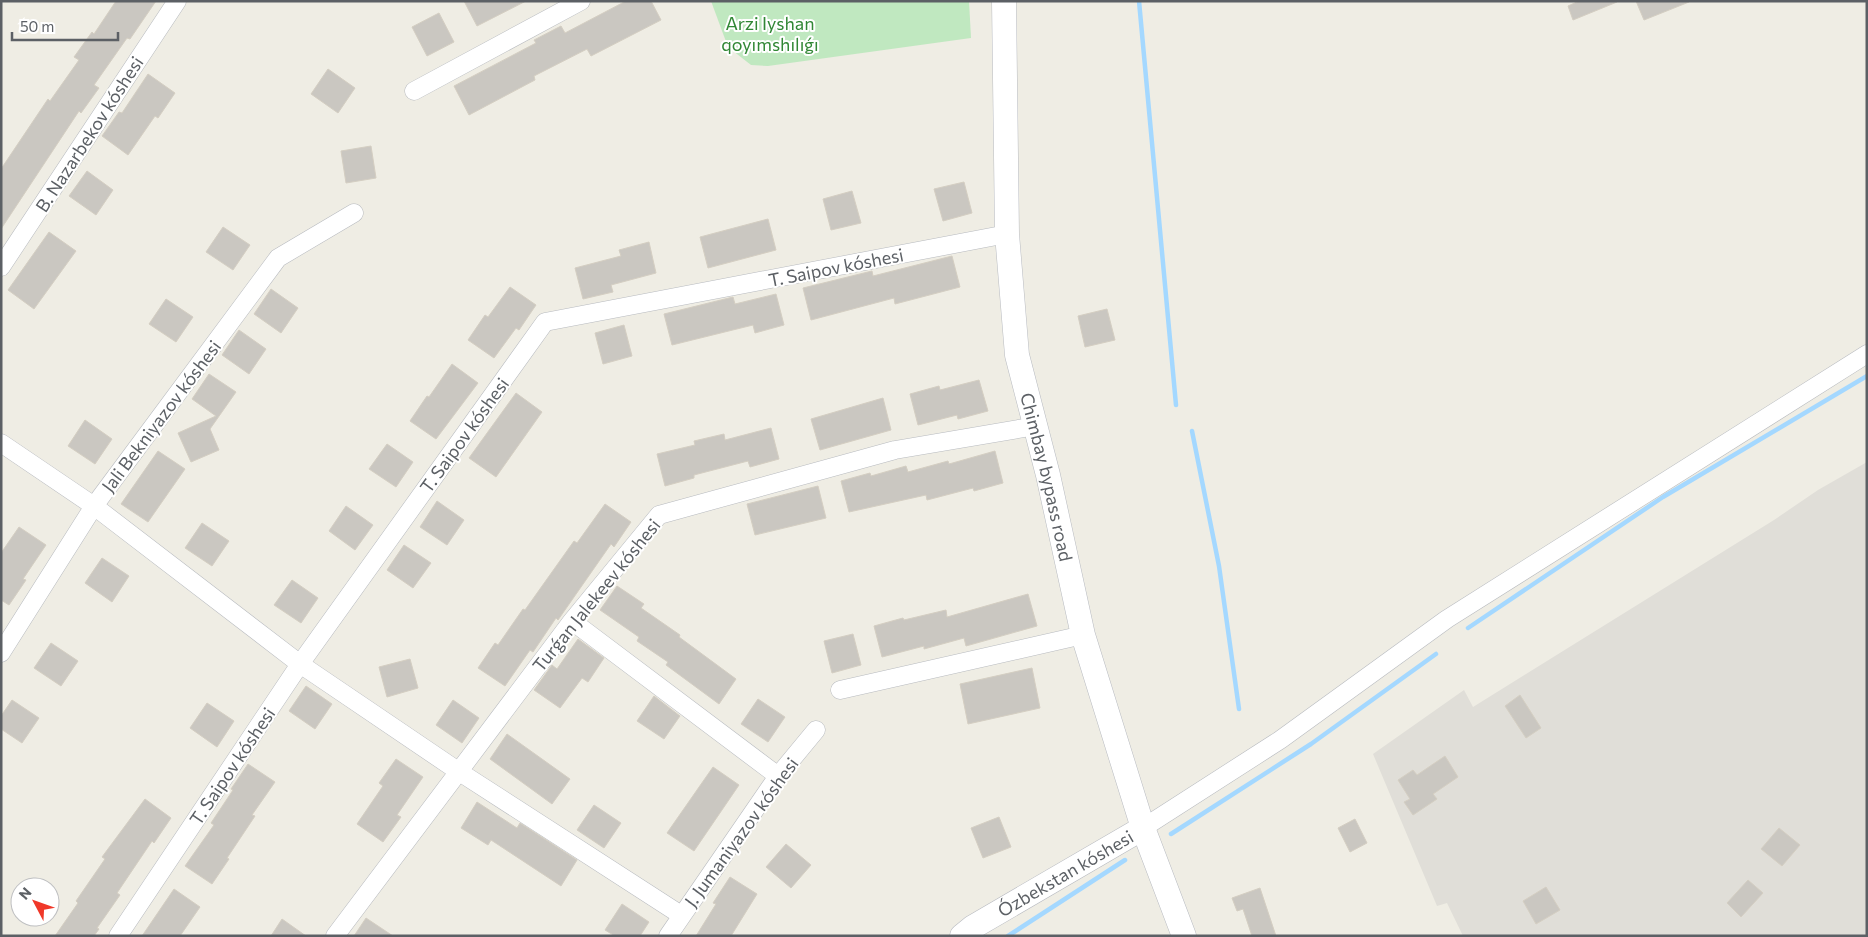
<svg xmlns="http://www.w3.org/2000/svg" width="1868" height="937" viewBox="0 0 1868 937" font-family="Commissioner,sans-serif">
<style>
.industrial{fill:#e0ded8}
.green{fill:#c0e8c0}
.lines{fill:none;stroke-linecap:round;stroke-linejoin:round}
.stream{stroke:#a4d8ff;stroke-width:4.5}
.building{fill:#cac7c1;stroke:#d4cec2}
.street-casing{stroke:#b7babf;stroke-width:19}
.secondary-casing{stroke:#b8bbc1;stroke-width:25}
.street{stroke:#fff;stroke-width:18}
.secondary{stroke:#fff;stroke-width:24}
.labels{text-anchor:middle;dominant-baseline:central;stroke-width:4;stroke-linejoin:round;paint-order:stroke}
.park-label{font-size:18px;fill:#318735;stroke:#fff}
.street-label{font-size:18px;fill:#5c6065;stroke:#fff}
</style>
<rect width="100%" height="100%" fill="#efede4"/>
<path class="industrial" d="M1867,462V936H1463L1447,903L1437,906L1373,754L1464,690L1473,707L1774,520L1818,490Z"/>
<path class="green" d="M711,1H969L971,38L768,66L751,65L728,47Z"/>
<g class="lines">
<path class="stream" d="M1139,1L1176,405
M1192,431L1219,566L1239,709
M1468,628L1663,497L1867,376
M1171,834L1311,744L1436,654
M1008,936L1125,860"/>
</g>
<path class="building" d="M116,1H156L130,39L127,38L94,85L99,88L81,113L79,111L1,229V169L48,99L50,101L79,60L74,57L92,32L94,34Z
M464,1H526L477,26Z
M626,1H651L661,20L591,56L587,49L534,76L535,80L469,115L454,86L536,43L534,40L561,26L565,33Z
M1579,1H1617V2L1573,20L1568,6Z
M1636,1H1689V2L1644,20Z
M439,13L454,42L427,56L412,27Z
M328,69L355,88L338,113L311,94Z
M148,74L175,93L158,118L155,116L128,155L102,136L119,112L122,113Z
M371,146L376,178L346,183L341,151Z
M87,171L113,190L96,215L69,196Z
M964,182L972,213L943,221L934,189Z
M852,191L861,223L831,230L823,199Z
M768,219L776,250L708,268L700,237Z
M223,227L250,245L233,270L206,252Z
M49,232L76,251L34,309L8,290Z
M649,242L656,273L611,285L613,292L583,299L575,268L621,256L619,250Z
M952,256L960,287L895,304L894,298L811,320L803,288L872,271L873,276Z
M510,287L536,305L519,330L516,328L494,358L468,340L485,315L488,317Z
M271,289L298,308L281,333L254,314Z
M776,294L784,325L755,333L753,325L672,345L664,314L733,297L735,304Z
M166,299L193,317L176,342L149,324Z
M1107,309L1115,340L1085,347L1078,316Z
M624,325L632,356L603,364L595,333Z
M239,330L266,349L249,374L222,355Z
M452,364L478,383L436,439L410,421L427,396L429,397Z
M209,374L236,392L210,429L219,450L191,462L178,433L216,416L192,399Z
M979,380L988,411L958,419L957,415L918,425L910,394L939,386L940,390Z
M516,393L542,412L496,477L469,458Z
M883,398L891,430L820,450L811,419Z
M85,420L112,439L95,464L68,446Z
M771,428L779,459L750,467L748,461L694,475V478L665,486L657,454L695,445L694,441L724,434L725,440Z
M387,444L413,462L396,487L369,469Z
M158,451L185,469L148,522L121,504Z
M995,451L1003,483L974,491L973,488L927,500L926,495L849,512L841,481L870,473L871,476L906,466L908,472L948,461L949,464Z
M818,486L826,518L755,535L747,504Z
M437,501L464,520L447,545L420,527Z
M605,504L631,522L614,547L611,544L558,620L556,618L533,652L530,650L505,686L478,668L495,643L498,645L523,609L525,610L574,541L577,543Z
M346,506L373,525L355,550L329,531Z
M202,523L229,541L212,566L185,548Z
M19,527L46,545L23,579L26,580L9,605L1,600V553Z
M404,545L431,563L413,588L387,570Z
M102,558L129,576L112,602L85,583Z
M292,580L318,598L301,623L274,605Z
M617,586L644,604L641,608L680,635L679,637L736,679L719,704L666,665L668,662L637,641L639,637L600,610Z
M1028,594L1037,626L966,646L964,638L924,649V646L882,657L874,626L903,618L904,620L946,610L947,617Z
M853,634L861,665L832,673L824,641Z
M578,639L604,658L588,682L582,678L560,708L534,690L552,665L557,669Z
M51,643L78,661L61,686L34,668Z
M410,659L418,688L387,697L379,667Z
M1032,668L1040,708L968,724L960,684Z
M306,686L332,704L315,729L289,711Z
M1520,695L1541,728L1526,738L1505,706Z
M654,696L680,716L664,739L637,721Z
M758,699L785,717L768,742L741,724Z
M12,700L39,718L22,743L1,729V716Z
M453,700L479,718L462,743L436,725Z
M207,703L234,721L217,747L190,728Z
M507,734L570,779L552,804L490,759Z
M1445,756L1458,777L1433,794L1437,799L1413,815L1404,802L1410,799L1398,780L1413,770L1417,775Z
M396,759L423,777L397,815L401,817L383,842L357,824L383,786L379,783Z
M248,764L275,782L252,815L255,816L227,858L229,859L212,884L185,866L214,825L211,823L233,790L231,789Z
M713,767L739,785L694,851L667,833Z
M145,799L171,818L154,843L152,841L117,893L120,895L97,928L99,929L94,936H55L78,903L76,901L105,859L102,857Z
M477,802L517,828L520,823L577,860L561,886L491,840L488,845L461,828Z
M594,805L621,823L604,848L577,830Z
M999,817L1011,847L983,858L971,828Z
M1355,819L1367,843L1350,852L1338,828Z
M1779,828L1800,845L1782,866L1761,849Z
M786,844L811,865L791,888L766,867Z
M730,877L757,894L731,936H696L716,904L713,903Z
M1748,880L1763,893L1741,917L1727,903Z
M1546,887L1560,910L1536,924L1523,901Z
M1260,888L1276,936H1252L1243,909L1237,911L1232,898Z
M174,889L200,907L180,936H142Z
M622,904L649,922L640,936H615L605,930Z
M366,918L393,936H354Z
M282,919L306,936H271Z"/>
<g class="lines">
<defs>
<path id="street" d="M414,91L581,1
M1,267L177,1
M1,443L94,506L300,664L458,771L681,915
M572,621L778,776
M1,653L94,506L278,258L354,213
M840,690L1083,635
M1143,828L1280,740L1447,619L1867,354
M118,936L300,664L545,322L1007,234
M335,936L572,621L659,515L895,450L1036,426
M668,936L778,776L816,730"/>
<g id="secondary">
<path id="s1" d="M1004,1L1007,234L1017,355L1048,475L1083,635L1143,828L1184,936"/>
<path id="s2" d="M962,936L973,927L1143,828"/>
</g>
</defs>
<use href="#street" class="street-casing"/>
<use href="#secondary" class="secondary-casing"/>
<use href="#street" class="street"/>
<use href="#secondary" class="secondary"/>
</g>
<g class="labels">
<g class="park-label">
<text x="770" y="23">Arzi Iyshan<tspan x="770" dy="21">qoyımshılıǵı</tspan></text>
</g>
<g class="street-label">
<text transform="translate(89 134) rotate(-57)">B. Nazarbekov kóshesi</text>
<text transform="translate(836 267) rotate(-11)">T. Saipov kóshesi</text>
<text transform="translate(161 416) rotate(-53)">Jali Bekniyazov kóshesi</text>
<text transform="translate(464 435) rotate(-54)">T. Saipov kóshesi</text>
<text stroke="none"><textPath href="#s1" startOffset="480">Chimbay bypass road</textPath></text>
<text transform="translate(596 595) rotate(-51)">Turǵan Jalekeev kóshesi</text>
<text transform="translate(232 766) rotate(-56)">T. Saipov kóshesi</text>
<text transform="translate(741 832) rotate(-54)">J. Jumaniyazov kóshesi</text>
<text stroke="none"><textPath href="#s2" startOffset="121">Ózbekstan kóshesi</textPath></text>
</g>
</g>
<rect width="1868" height="937" fill="none" stroke="#5c6065" stroke-width="5"/>
<g transform="translate(35 902) rotate(311)"><circle r="24" fill="#ffffff" stroke="#bebfc1"/>
<path d="M0-4L9 19L0 12L-9 19Z" fill="#f03829"/>
<text y="-8" font-size="14" font-weight="bold" text-anchor="middle" fill="#5c6065">N</text>
</g>
<path d="M12 32v8h106v-8" fill="none" stroke="#5c6065" stroke-width="2.5"/>
<text x="20" y="32" font-size="15" fill="#5c6065" stroke="#ffffff" stroke-width="4" paint-order="stroke">50 m</text>
</svg>
